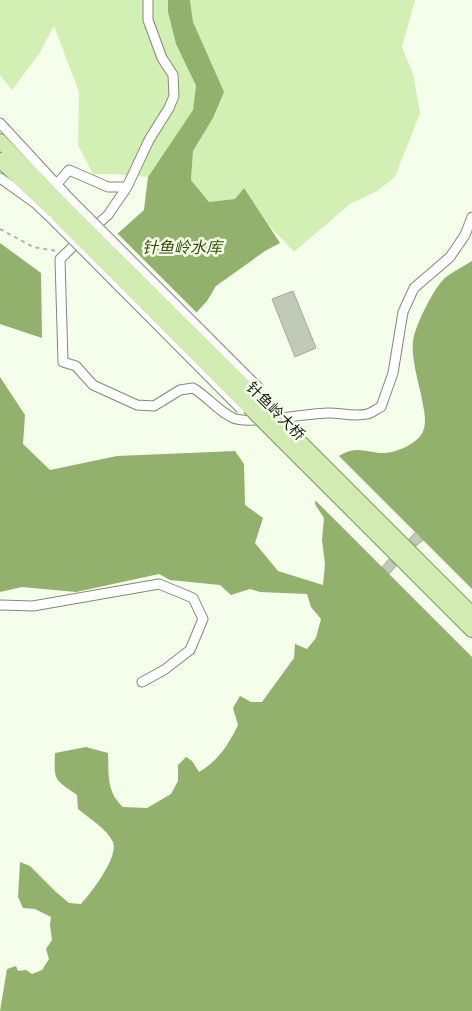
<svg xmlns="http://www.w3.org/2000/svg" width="472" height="1011" viewBox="0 0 472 1011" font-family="Manrope,'Noto Sans SC',sans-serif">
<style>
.green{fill:#d2efb4}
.water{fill:#92b16d}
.pier{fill:#f4feea}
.building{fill:#c0cab7;stroke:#a1ab98}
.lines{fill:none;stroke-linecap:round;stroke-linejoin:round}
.minor-casing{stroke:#818a78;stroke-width:11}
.primary-casing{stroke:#7b995a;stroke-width:16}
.path{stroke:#b0b8a8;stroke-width:2;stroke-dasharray:4 4;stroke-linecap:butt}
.minor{stroke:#fff;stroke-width:9}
.primary{stroke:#d1ebb3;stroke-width:14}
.minor-bridge-casing{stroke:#818a78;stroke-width:11;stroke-linecap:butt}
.primary-bridge-casing{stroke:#7b995a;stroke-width:16;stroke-linecap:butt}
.minor-bridge{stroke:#fff;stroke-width:9}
.primary-bridge{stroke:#d1ebb3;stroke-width:14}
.labels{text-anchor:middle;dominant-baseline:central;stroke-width:5;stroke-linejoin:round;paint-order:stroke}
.street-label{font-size:15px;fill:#161a13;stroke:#f4feea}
.water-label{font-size:16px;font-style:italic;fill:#334f00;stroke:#f4feea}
</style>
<rect width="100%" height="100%" fill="#f4feea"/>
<path class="green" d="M0,0H168V12L176,44L196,87L193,110L148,177L115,174H93L78,145L79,92L54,26L39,54L12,90L0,75Z
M190,0H415L402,47L413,74L420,113L395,177L377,191L350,204L294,252L267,223L244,188L235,199L209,202L191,180L193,151L213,118L206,55L193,22Z"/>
<path class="water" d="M168,0H190L193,22L224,92L213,118L193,151L191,180L209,202L235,199L244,188L280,243L265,251L216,286L207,301L187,323L106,244L144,210L148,177L193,110L196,86L176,44L168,12Z
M0,243L41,273L42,338L0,324Z
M472,261V1011H0L7,969L16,966L18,971L26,970L32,974L42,970L49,959L46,949L52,940L50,925L51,917L35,909L23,908L18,897L20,862L30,866L56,892L69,903L81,904C91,893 119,857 113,842C106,828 90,819 78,809L77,795C54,779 54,781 55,753L86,747L108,753C109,775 106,791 123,807L147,808L171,794L178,781V765L186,757L192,761L199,772C218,761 229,744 238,725L233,708L240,696L251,702H262L294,658L295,644L307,649L316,638L321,619L311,607L307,594L260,592L250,589L231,595L220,585L170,580L159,574L76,592L22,587L0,592V377L25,415L23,444L50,470L117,456L235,451L244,464L245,505L263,518L255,543L278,571L323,585L325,564L322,540L324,518L315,504L321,470C329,464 340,453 350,451C360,448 369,452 380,453C393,454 413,446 421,435C427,426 425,415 423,405C420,385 411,362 413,341C415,326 434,287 446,277C454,271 464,266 472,261Z"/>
<path class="pier" d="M116,232L198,314L188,325L105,243Z
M338,455L472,589V657L313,498L319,469Z"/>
<path class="building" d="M293,291L316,348L295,357L272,299Z
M416,532L423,540L416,546L409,539Z
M389,559L396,566L389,574L382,567Z"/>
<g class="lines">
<defs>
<path id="minor" d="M0,123L72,201
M0,178L35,203L53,220
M56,185L69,170L108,187H127
M91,230L108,215L127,187L149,140L169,108L174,96L173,75L162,58L148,20V0
M81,239L60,259L63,362L76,366L93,385L137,405L154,406L180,390L193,388C208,397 218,411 233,418C249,425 307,413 329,413C341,413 355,417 367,414C372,413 376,409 381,407L393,373L403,312L414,288L450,257L465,235L472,217
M0,605L33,606L159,584L193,598L203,619L190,650L164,670L142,682"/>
<path id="primary" d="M0,141L65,208
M0,160L58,215
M289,431L472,614
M281,439L472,630"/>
</defs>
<use href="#minor" class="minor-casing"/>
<use href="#primary" class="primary-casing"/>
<path class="path" d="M0,229L33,247L57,251"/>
<use href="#minor" class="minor"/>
<use href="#primary" class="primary"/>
<defs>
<path id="minor-bridge" d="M72,201L260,389
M53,220L241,409"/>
<path id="primary-bridge" d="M65,208L289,431
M58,215L281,439"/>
</defs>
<use href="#minor-bridge" class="minor-bridge-casing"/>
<use href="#primary-bridge" class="primary-bridge-casing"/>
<use href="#minor-bridge" class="minor-bridge"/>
<use href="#primary-bridge" class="primary-bridge"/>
</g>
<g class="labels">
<g class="street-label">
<text transform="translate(276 411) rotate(45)">针鱼岭大桥</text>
</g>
<g class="water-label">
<text x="182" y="247">针鱼岭水库</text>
</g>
</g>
</svg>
